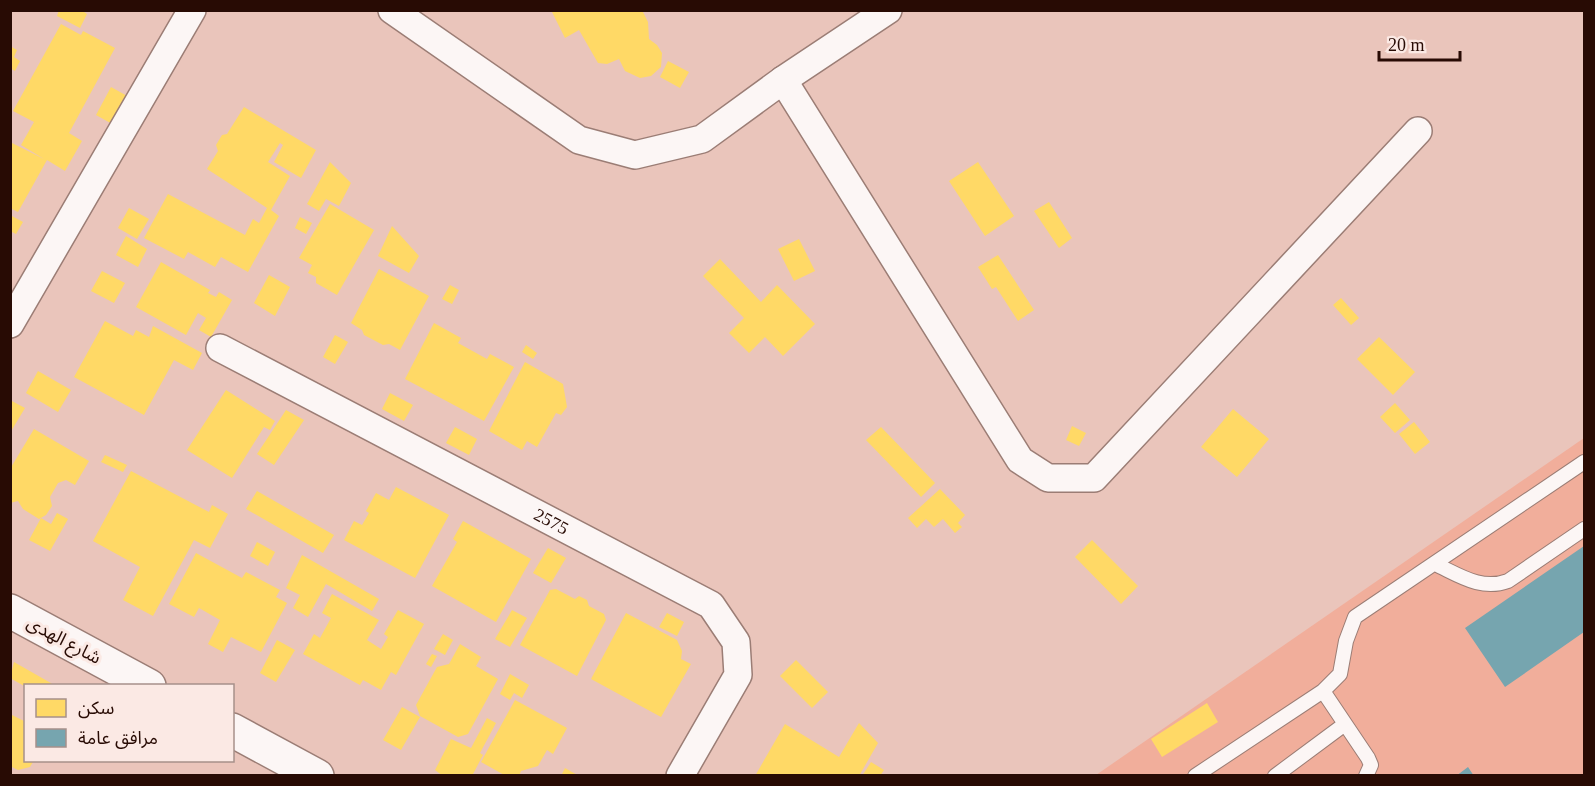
<svg xmlns="http://www.w3.org/2000/svg" width="1595" height="786" viewBox="0 0 1595 786" font-family="'Times New Roman','Noto Sans Arabic',serif">
<style>
.green{fill:#f1ae9b}
.homes{fill:#ffd966}
.public{fill:#76a5af}
.lines{fill:none;stroke-linecap:round;stroke-linejoin:round}
.service-casing{stroke:#9b7d75;stroke-width:16}
.minor-casing{stroke:#9b7d75;stroke-width:30}
.tertiary-casing{stroke:#9b7d75;stroke-width:36}
.service{stroke:#fcf6f5;stroke-width:14}
.minor{stroke:#fcf6f5;stroke-width:27}
.tertiary{stroke:#fcf6f5;stroke-width:33}
.labels{text-anchor:middle;dominant-baseline:central;stroke-width:6;stroke-linejoin:round;paint-order:stroke}
.street-label{font-size:18px;fill:#280b04;stroke:#fbe9e4}
</style>
<rect width="100%" height="100%" fill="#eac5bb"/>
<path class="green" d="M1584,438V775H1096Z"/>
<path class="homes" d="M59,10H81L87,14L80,28L57,16Z
M551,10H642L648,22L649,39L657,45L662,53L661,67L651,76L640,78L625,71L619,59L607,64L598,63L579,30L565,38Z
M61,24L81,35L83,31L115,48L69,133L82,141L65,171L47,160L18,212L10,208V142L44,159L21,145L34,122L13,111Z
M10,46L17,50L14,57L20,61L15,71L10,68Z
M668,61L689,72L680,88L660,77Z
M111,87L129,97L114,125L96,115Z
M244,107L316,150L301,178L274,162L283,145L280,143L268,162L290,176L271,210L279,216L248,272L221,257L215,267L188,252L184,259L144,238L168,194L245,235L253,219L259,223L267,208L207,169L218,151L216,145L222,135L227,134Z
M330,162L351,183L339,206L326,199L319,211L307,204Z
M978,162L1014,216L985,236L949,181Z
M1049,202L1072,238L1059,248L1034,211Z
M330,204L374,230L337,295L316,283V277L308,273L312,265L299,258Z
M129,208L149,219L137,239L118,228Z
M10,215L23,222L16,234L10,231Z
M300,217L312,223L306,234L295,228Z
M392,226L419,256L409,273L378,256Z
M126,236L147,249L138,267L116,255Z
M799,239L815,271L794,281L778,249Z
M998,255L1034,310L1018,321L996,287L992,289L978,267Z
M720,259L761,302L777,285L815,324L783,356L765,337L749,353L729,333L744,318L703,276Z
M161,262L210,290L208,293L216,297L219,292L232,300L211,337L199,330L206,318L198,313L186,335L136,307Z
M379,269L429,296L400,350L389,344L383,345L364,335L362,330L351,323Z
M102,271L125,283L114,303L91,291Z
M269,275L290,287L275,316L254,303Z
M450,285L459,290L452,304L442,299Z
M1341,298L1359,318L1351,325L1333,305Z
M105,321L133,336L136,330L149,337L153,326L202,353L193,370L174,360L144,415L74,377Z
M434,323L461,338L458,343L487,359L490,354L514,367L484,421L405,379Z
M335,335L348,342L335,364L323,357Z
M1379,337L1415,372L1393,395L1357,359Z
M526,345L537,353L533,359L522,352Z
M525,362L563,384L567,407L561,415L556,413L537,447L527,441L522,450L489,431Z
M38,371L71,390L58,412L26,393Z
M226,390L275,421L270,430L264,427L232,478L187,450Z
M390,393L413,405L404,421L382,409Z
M10,400L25,408L10,433Z
M1395,403L1410,420L1395,433L1380,417Z
M1233,409L1269,439L1237,477L1201,447Z
M286,410L304,420L274,465L257,454Z
M1414,422L1430,442L1415,454L1399,434Z
M1072,426L1086,433L1079,446L1066,440Z
M455,427L477,439L469,455L446,443Z
M881,427L935,483L921,497L866,440Z
M34,429L89,461L75,485L66,480L58,483L50,497L52,506L46,515L39,519L23,509L18,501L10,503V469Z
M105,455L127,465L123,472L101,462Z
M131,471L209,512L212,505L228,514L210,548L194,540L153,616L123,600L140,567L93,541Z
M396,487L449,515L415,578L344,540L354,521L362,525L369,513L366,511L376,493L389,500Z
M940,489L965,515L958,523L962,527L955,533L943,519L934,527L926,519L917,528L908,518Z
M257,491L334,535L323,553L246,509Z
M57,513L68,519L50,551L29,540L41,518L51,524Z
M463,521L531,559L496,622L432,586L457,542L453,539Z
M1092,540L1138,586L1121,604L1075,557Z
M257,542L275,552L268,566L250,556Z
M548,548L566,558L551,583L533,573Z
M196,553L242,578L246,572L280,590L276,597L287,603L261,652L231,637L223,652L208,644L220,620L199,608L194,617L169,604Z
M302,555L379,599L372,611L326,584L308,617L293,608L300,595L286,588Z
M556,589L575,599L579,596L587,600L589,606L604,614L606,620L577,676L520,645L550,590Z
M332,594L379,620L367,640L381,649L388,637L384,634L398,610L424,624L396,675L391,672L381,690L363,680L360,685L303,654L314,634L320,638L331,618L322,613Z
M512,610L527,618L510,647L495,639Z
M626,613L677,640L682,651L681,659L691,664L661,717L591,679Z
M667,613L684,622L677,636L659,627Z
M443,634L453,640L445,655L434,649Z
M277,640L295,650L276,682L260,673Z
M460,644L481,657L476,666L498,679L468,734L458,737L420,716L416,705L437,667L449,664Z
M432,654L437,656L431,667L426,664Z
M796,660L828,692L812,708L780,676Z
M14,662L56,686L26,687L10,678Z
M510,674L529,685L522,698L514,693L510,700L500,694Z
M515,700L567,728L553,754L547,750L538,766L521,771L519,776H506L481,762Z
M1207,703L1218,722L1162,757L1151,739Z
M402,707L420,717L401,750L383,740Z
M10,714L26,722V760H34L30,767L18,770L10,766Z
M487,718L496,723L480,753L483,755L472,776H443L435,770L451,739L471,748Z
M859,723L878,743L859,776H755L785,724L839,757Z
M871,762L884,770L880,776H862Z
M565,768L579,776H561Z"/>
<path class="public" d="M1584,546V632L1505,687L1465,628Z
M1468,767L1474,776H1456Z"/>
<g class="lines">
<defs>
<path id="service" d="M1435,564C1459,575 1481,591 1508,581L1584,529
M1323,691L1368,758L1371,765L1366,776
M1195,776L1323,691L1340,674L1346,641L1355,617L1584,462
M1275,776L1345,724"/>
<g id="minor">
<path d="M392,10L579,140L635,155L702,139L783,80L888,10"/>
<path d="M783,80L1020,460L1048,478H1094L1418,131"/>
<path d="M10,324L192,10"/>
<path id="s1" d="M220,348L711,605L736,642L738,675L680,776"/>
</g>
<path id="tertiary" d="M10,611L149,686
M232,730L317,776"/>
</defs>
<use href="#service" class="service-casing"/>
<use href="#minor" class="minor-casing"/>
<use href="#tertiary" class="tertiary-casing"/>
<use href="#service" class="service"/>
<use href="#minor" class="minor"/>
<use href="#tertiary" class="tertiary"/>
</g>
<g class="labels">
<g class="street-label">
<text stroke="none"><textPath href="#s1" startOffset="374">2575</textPath></text>
<text transform="translate(64 640) rotate(28)">شارع الهدى</text>
</g>
</g>
<rect width="1595" height="786" fill="none" stroke="#280b04" stroke-width="24"/>
<rect x="24" y="684" width="210" height="78" fill="#fbe9e4" stroke="#a7908a" stroke-width="1.5"/>
<rect x="36" y="699" width="30" height="18" fill="#ffd966" stroke="#a7908a" stroke-width="1.5"/>
<text x="78" y="714" font-size="18" fill="#280b04">سكن</text>
<rect x="36" y="729" width="30" height="18" fill="#76a5af" stroke="#a7908a" stroke-width="1.5"/>
<text x="78" y="744" font-size="18" fill="#280b04">مرافق عامة</text>
<path d="M1379 51v9h81v-9" fill="none" stroke="#280b04" stroke-width="3"/>
<text x="1388" y="51" font-size="18" fill="#280b04" stroke="#fbe9e4" stroke-width="4.5" paint-order="stroke">20 m</text>
</svg>
